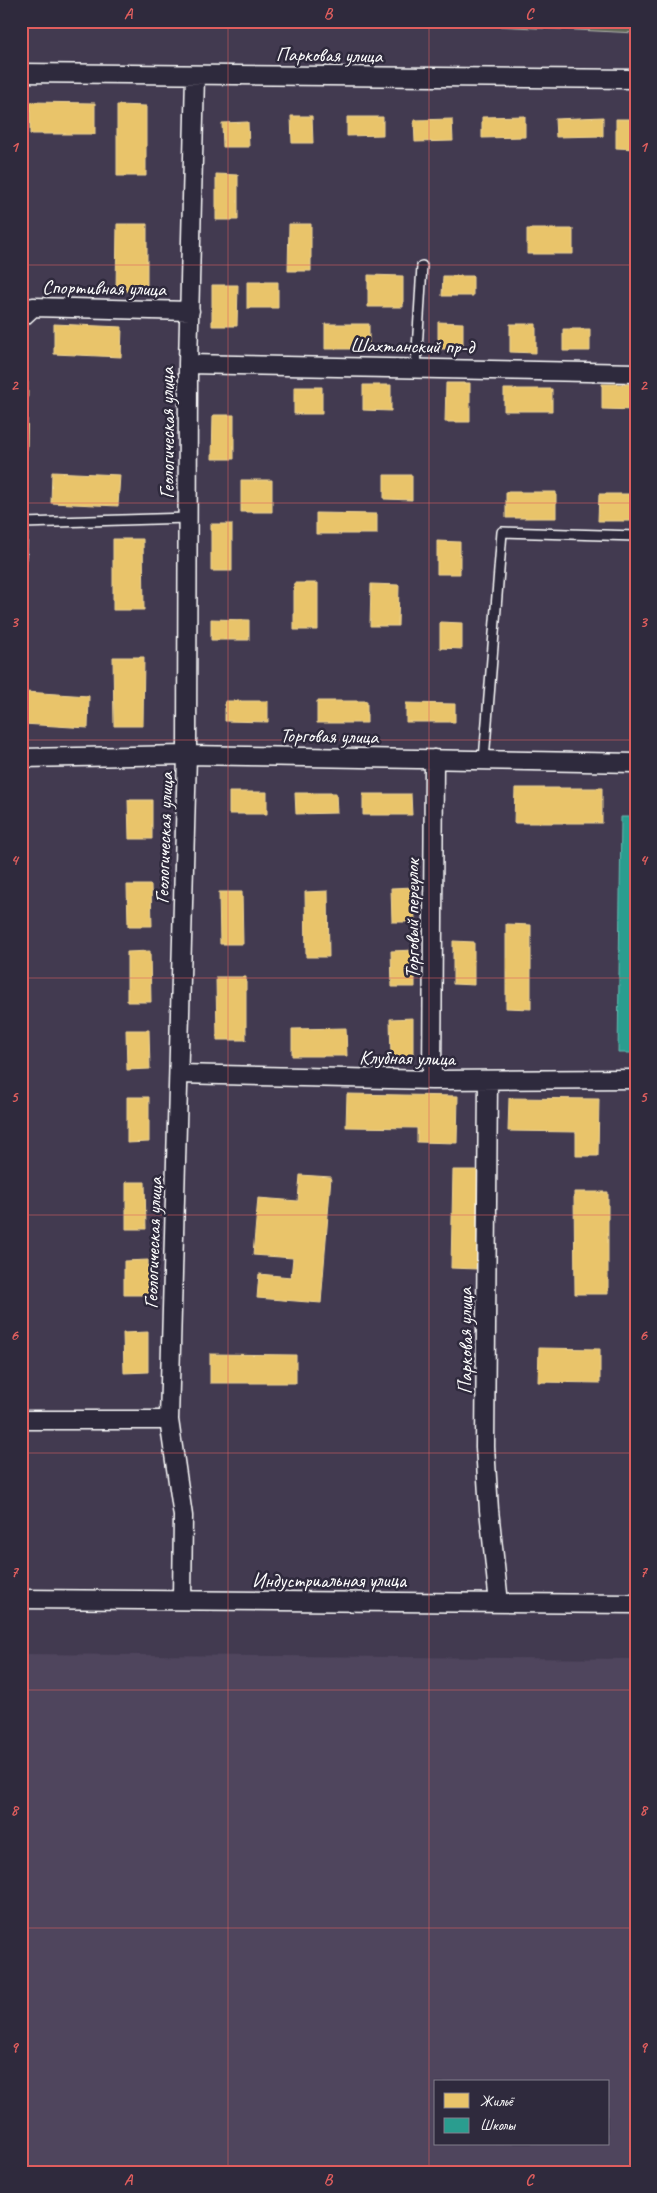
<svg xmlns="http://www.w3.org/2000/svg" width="657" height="2193" viewBox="0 0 657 2193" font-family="Caveat,sans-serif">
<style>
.built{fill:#4f455d;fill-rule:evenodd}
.green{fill:#626759;stroke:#b0b3ac}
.homes{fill:#e9c46a;stroke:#f0d697}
.schools{fill:#2a9d8f;stroke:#6abab1}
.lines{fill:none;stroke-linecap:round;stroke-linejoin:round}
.service-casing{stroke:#fff;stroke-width:12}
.minor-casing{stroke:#fff;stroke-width:21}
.service{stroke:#2f2a3d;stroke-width:9}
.minor{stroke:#2f2a3d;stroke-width:18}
.grid{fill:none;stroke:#e05e5e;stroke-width:1;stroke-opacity:0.55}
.labels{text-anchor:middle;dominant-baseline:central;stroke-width:5;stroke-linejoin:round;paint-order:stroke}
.street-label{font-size:20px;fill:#fff;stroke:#2f2a3d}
.neatline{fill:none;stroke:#e05e5e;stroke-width:2}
.grid-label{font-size:16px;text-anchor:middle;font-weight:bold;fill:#e05e5e}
</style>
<rect width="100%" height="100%" fill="#423a50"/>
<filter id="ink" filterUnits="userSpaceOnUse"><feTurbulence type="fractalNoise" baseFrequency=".02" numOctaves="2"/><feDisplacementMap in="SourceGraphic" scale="10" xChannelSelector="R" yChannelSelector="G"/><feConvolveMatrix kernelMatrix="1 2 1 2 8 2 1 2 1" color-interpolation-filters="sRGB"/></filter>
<g filter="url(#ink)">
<path class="built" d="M21,1654L636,1659V2172H21ZM436,2082H608V2144H436Z"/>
<path class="green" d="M393,21H636V33Z"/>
<path class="homes" d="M30,102L95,103V134H30Z
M117,105L146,106V176H117Z
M291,116H312L313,143H292Z
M525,116V137L482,138V117Z
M347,117H383V135L347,136Z
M603,117V136L556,137L555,119Z
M452,119L453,141L415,142L414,120Z
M616,119H636V149L616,148Z
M248,122L249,147H223L222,123Z
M216,174L238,175V220H216Z
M117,224H147V291H116Z
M289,224H311V271H288Z
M527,229H573V254H527Z
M368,275L403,276V307H368Z
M443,276H473V296H442Z
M247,282H278V308H247Z
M212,285H238L237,326H212Z
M438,322L463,323V349H438Z
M54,324L122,327L121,357L54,354Z
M325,324H369V349H325Z
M510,324H536V353L510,352Z
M563,329H590V351H563Z
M21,382H28L27,450H21Z
M446,383H470V422H445Z
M602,384H636V410L602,409Z
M363,385H391V411L363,410Z
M294,387H322V414H294Z
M504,389H552V411H504Z
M213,415H234V459H212Z
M52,472L120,475L118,506L51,503Z
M384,475H412V500L384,499Z
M241,480H272V512H241Z
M506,492H556V518H506Z
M599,494H636V521H598Z
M316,513L377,514V534H316Z
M211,524H232V571H211Z
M113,539H143L144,610H113Z
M437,541L460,542V574H437Z
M294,583H318V630H294Z
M371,584L399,585L398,626H370Z
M211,619L249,620V640H211Z
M440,622L462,623V649L440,648Z
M113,657H144L143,726H114Z
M25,692L89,696L88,728L23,724Z
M225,701H268V722L225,721Z
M317,701H367V723H317Z
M406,703L455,704V722H406Z
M515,788H602V823H514Z
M229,792H267V814H229Z
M295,793H336L337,813L296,814Z
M363,794H411L412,815H363Z
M128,800H152V839H129Z
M127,885H151L152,926H128Z
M414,887L415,922H392L391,888Z
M328,891L329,957H306L305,892Z
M219,892H242L243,944H220Z
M506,924L531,925V1009L506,1008Z
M453,941L474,942V985L453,984Z
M415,950V987H392L391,951Z
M150,951L151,1002H127V952Z
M216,977H246V1040H217Z
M413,1018V1058L391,1059L390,1019Z
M346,1028L347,1056H292V1029Z
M126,1030H149L150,1069L127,1070Z
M347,1094L458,1096L457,1143L417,1142V1128L346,1127Z
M127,1097H149V1142L127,1143Z
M509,1098L599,1099L598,1156H576V1132L508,1131Z
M453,1170H479L477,1269L451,1268Z
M300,1175L331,1177L321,1303L257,1298L259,1274L291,1277L293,1258L253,1255L258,1198L298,1201Z
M126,1182H145L146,1229H126Z
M574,1192H608V1294H575Z
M148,1260V1295H124V1261Z
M148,1332V1372L124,1373L123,1333Z
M539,1348L600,1349V1383L538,1382Z
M210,1354L296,1355V1383H210Z"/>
<path class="schools" d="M621,817H636V1053H618Z"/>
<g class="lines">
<defs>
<path id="service" d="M416,367L422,266
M21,564L23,523L188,518
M484,760L502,532L636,536"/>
<path id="minor" d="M21,73L636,79
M21,318L33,307L190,311
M188,364L636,373
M21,758L187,755L636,763
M179,1074L432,1080L636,1079
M432,1080L434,759
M488,1080L485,1447L489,1510L499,1603
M21,1420H169
M21,1599L636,1604
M182,1600L183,1516L169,1420L187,755L188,364L195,75"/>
</defs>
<use href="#service" class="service-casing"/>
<use href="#minor" class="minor-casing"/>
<use href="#service" class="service"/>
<use href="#minor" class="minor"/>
</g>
</g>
<path class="grid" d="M228,21V2172M429,21V2172M21,265H636M21,503H636M21,740H636M21,978H636M21,1215H636M21,1453H636M21,1690H636M21,1928H636"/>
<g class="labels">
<g class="street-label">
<text transform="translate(329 55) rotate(1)">Парковая улица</text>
<text transform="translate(104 288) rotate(1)">Спортивная улица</text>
<text transform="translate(412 346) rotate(1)">Шахтанский пр-д</text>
<text transform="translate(167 433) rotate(-90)">Геологическая улица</text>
<text transform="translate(329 736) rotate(1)">Торговая улица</text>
<text transform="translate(164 838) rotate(-88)">Геологическая улица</text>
<text transform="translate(412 919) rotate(-90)">Торговый переулок</text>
<text transform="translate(407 1058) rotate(1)">Клубная улица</text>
<text transform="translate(153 1243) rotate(-88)">Геологическая улица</text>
<text transform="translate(465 1341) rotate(-90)">Парковая улица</text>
<text x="329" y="1580">Индустриальная улица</text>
</g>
</g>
<rect width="657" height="2193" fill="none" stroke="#2f2a3d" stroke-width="55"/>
<rect x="434" y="2080" width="175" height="65" fill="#2f2a3d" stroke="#827f8b"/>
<rect x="444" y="2093" width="25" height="15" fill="#e9c46a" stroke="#827f8b"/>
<text x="480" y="2106" font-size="15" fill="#ffffff">Жильё</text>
<rect x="444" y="2118" width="25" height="15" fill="#2a9d8f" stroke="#827f8b"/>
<text x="480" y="2130" font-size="15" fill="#ffffff">Школы</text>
<rect x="28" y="28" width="602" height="2138" class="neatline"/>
<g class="grid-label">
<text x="128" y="19">A</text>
<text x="328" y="19">B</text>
<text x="529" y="19">C</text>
<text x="14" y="152">1</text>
<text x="643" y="152">1</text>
<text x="14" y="390">2</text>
<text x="643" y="390">2</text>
<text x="14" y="627">3</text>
<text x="643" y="627">3</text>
<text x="14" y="865">4</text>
<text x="643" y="865">4</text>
<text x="14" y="1102">5</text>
<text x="643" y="1102">5</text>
<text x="14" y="1340">6</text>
<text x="643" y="1340">6</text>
<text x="14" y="1577">7</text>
<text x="643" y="1577">7</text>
<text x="14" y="1815">8</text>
<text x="643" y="1815">8</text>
<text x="14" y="2052">9</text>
<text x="643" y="2052">9</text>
<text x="128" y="2185">A</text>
<text x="328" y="2185">B</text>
<text x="529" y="2185">C</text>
</g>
</svg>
